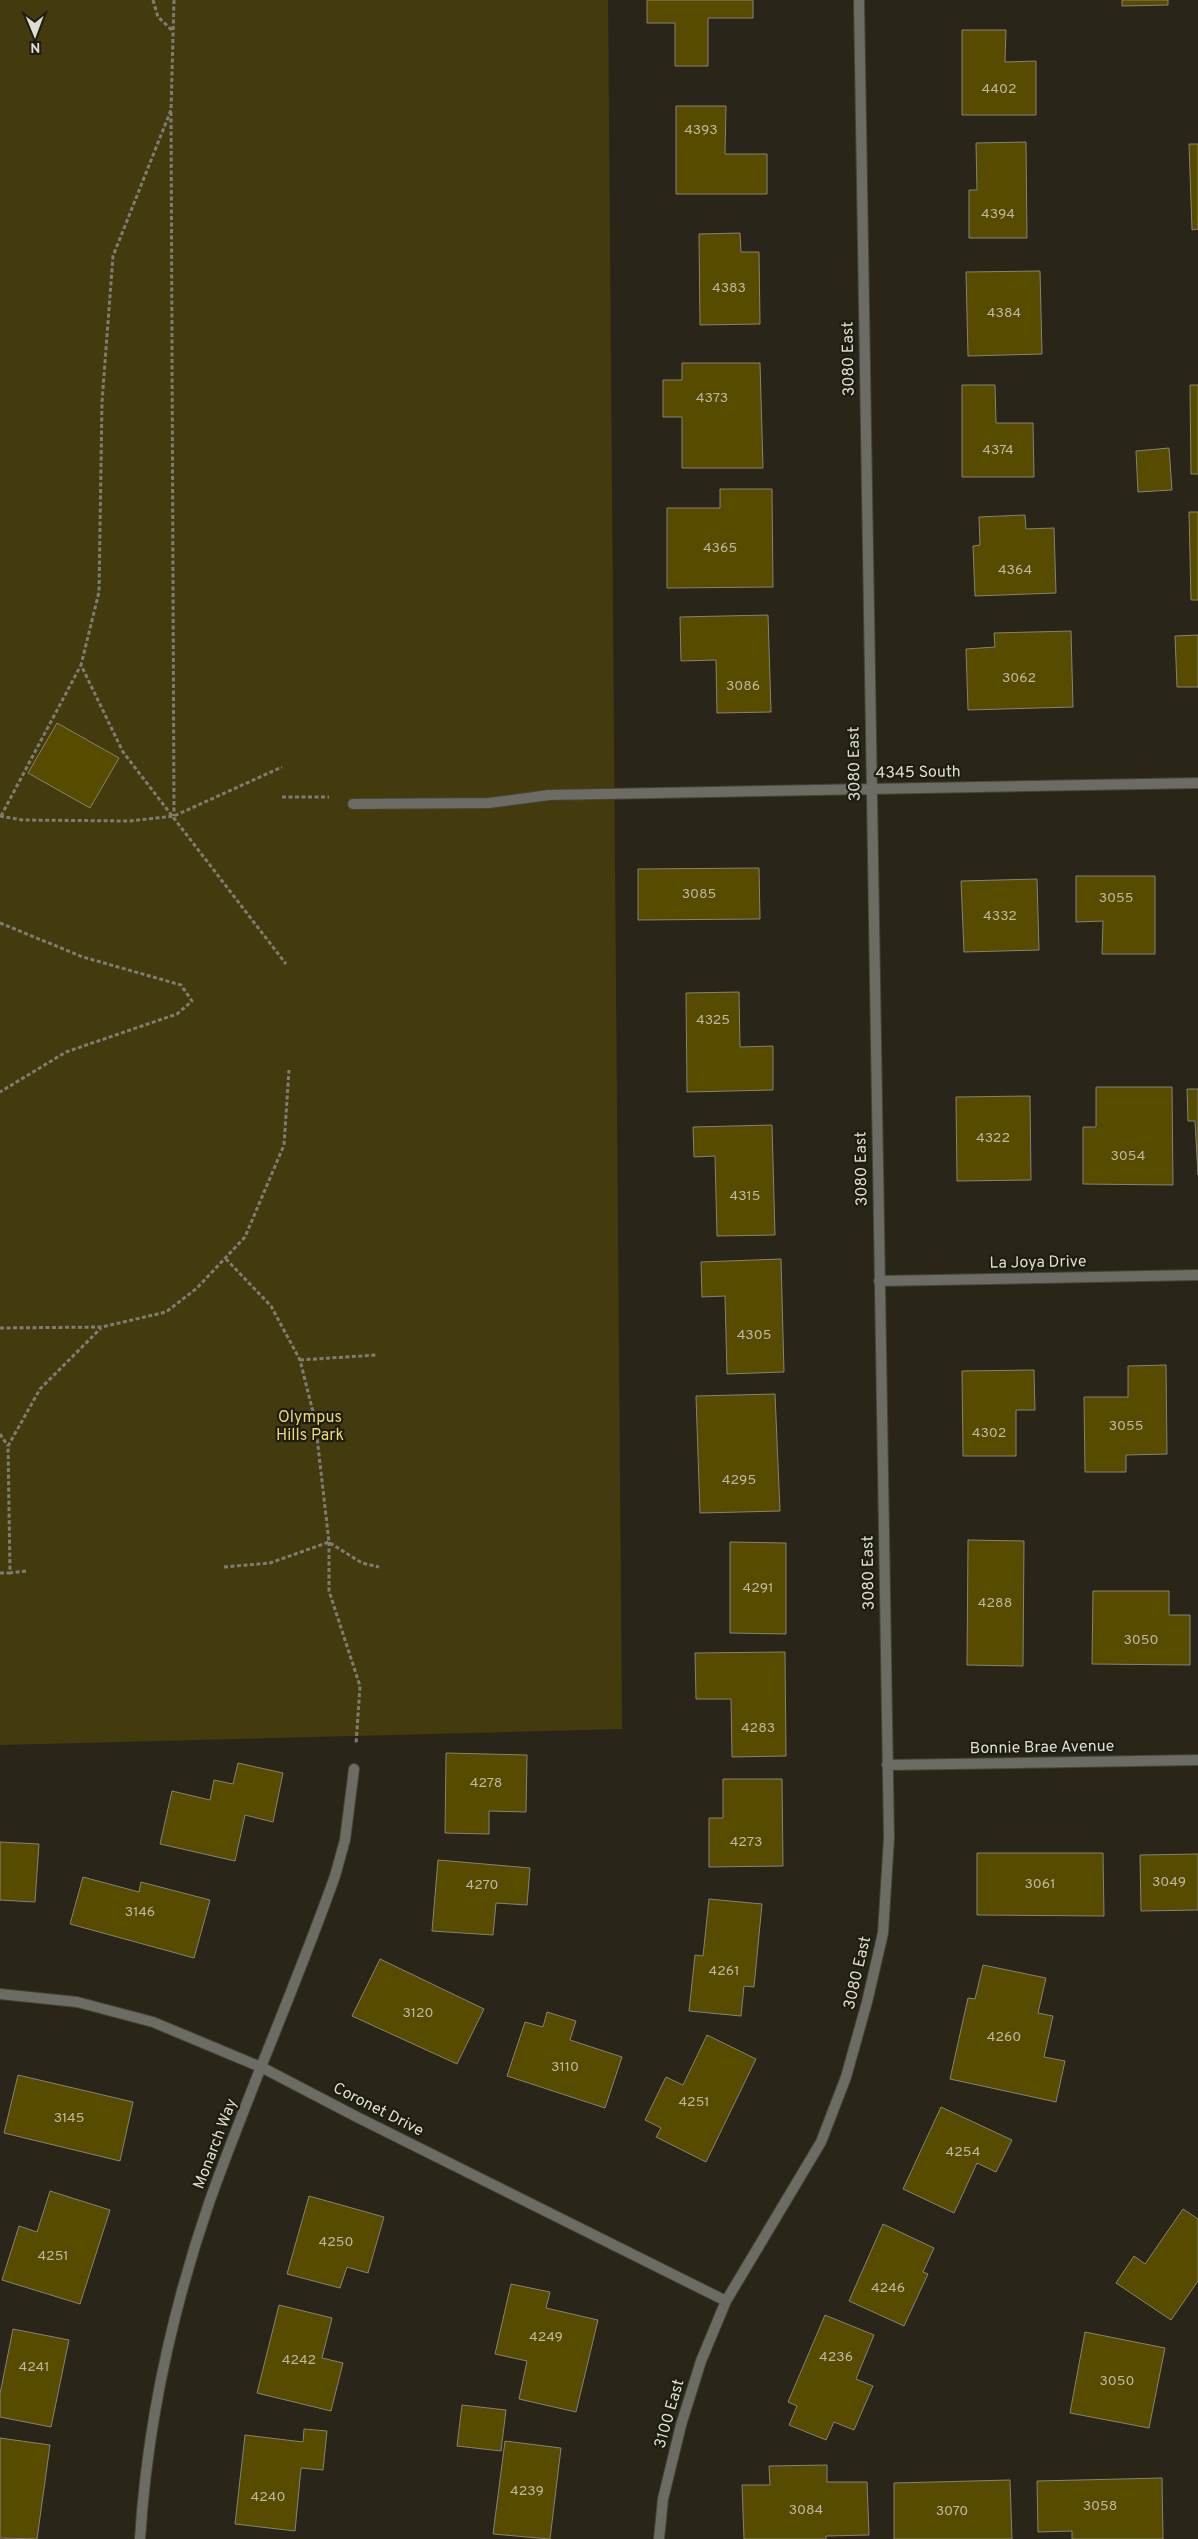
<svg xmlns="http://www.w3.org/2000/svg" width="1198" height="2539" viewBox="0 0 1198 2539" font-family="Overpass,sans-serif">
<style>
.green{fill:#433b0d}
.building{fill:#574b00;stroke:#858372}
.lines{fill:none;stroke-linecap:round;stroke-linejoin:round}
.service-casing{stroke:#464337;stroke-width:12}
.minor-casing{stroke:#464337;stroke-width:12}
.path{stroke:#7f7d72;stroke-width:3;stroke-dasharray:4 2.5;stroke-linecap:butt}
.service{stroke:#6c6b64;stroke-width:10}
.minor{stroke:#6c6b64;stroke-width:10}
.labels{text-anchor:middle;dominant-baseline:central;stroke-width:4.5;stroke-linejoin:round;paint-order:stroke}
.number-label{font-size:14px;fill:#bdb9a0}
.street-label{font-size:16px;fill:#dfded5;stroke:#1f1d0f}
.park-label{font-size:16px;fill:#ead97a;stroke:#1f1d0f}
</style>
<rect width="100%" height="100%" fill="#292619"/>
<path class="green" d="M0,0H608L622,1729L0,1745Z"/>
<path class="building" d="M647,0H753V18H708V66H675V23H647Z
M1122,0H1168V5L1122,6Z
M962,30H1006L1005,62L1036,61V115H962Z
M676,106H726L725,154H767V194H676Z
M1026,142L1027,238H969V190H977L976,143Z
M1189,144H1198V229L1192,230Z
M740,233L741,252H759L760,324L700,325L699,234Z
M1040,271L1042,354L968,356L966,272Z
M682,363H760L763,468H682V417H663V380H682Z
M962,385H995L996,423H1033L1034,477H962Z
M1190,385H1198V474H1191Z
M1169,448L1172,490L1138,492L1136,451Z
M720,489H772L773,587L667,588V508H720Z
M1189,512H1198V600H1191Z
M1025,515L1026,529L1054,528L1056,593L975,596L973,546L980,545L979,517Z
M768,615L771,712L717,713L716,660L681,661L680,617Z
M1071,631L1073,707L968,710L966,649L995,647L994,633Z
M1198,635V687H1177L1175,636Z
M57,723L119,758L90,808L28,773Z
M759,868L760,919L638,920V869Z
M1076,876H1155V954H1102L1103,921L1076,922Z
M1037,879L1039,950L964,952L961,881Z
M739,992L740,1047L773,1046V1090L687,1092L686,993Z
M1096,1087H1172L1173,1185L1083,1184V1127H1096Z
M1187,1089H1198V1175L1195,1121H1188Z
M1030,1096L1031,1180L957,1181L956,1097Z
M772,1125L775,1235L717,1236L715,1156L694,1157L693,1127Z
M781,1259L784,1372L727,1374L725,1296L702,1297L701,1262Z
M1166,1365L1167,1454L1126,1455V1472H1085L1084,1397H1128V1366Z
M1034,1370L1035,1410H1016V1456H963L962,1371Z
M775,1394L780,1511L700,1513L696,1396Z
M968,1540L1024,1541L1023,1666L967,1665Z
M730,1542L786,1543V1634L730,1633Z
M1093,1591H1169V1615H1190V1665L1092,1664Z
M785,1652L786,1756L732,1757L731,1699H696L695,1653Z
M446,1753L527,1755L526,1812L489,1811V1834L445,1833Z
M238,1763L283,1773L273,1822L245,1815L235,1861L160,1844L172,1791L210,1800L214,1780L233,1784Z
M723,1779H782L783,1866L709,1867V1818H723Z
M0,1842L39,1844L35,1902L0,1900Z
M977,1853H1103L1104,1916L977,1915Z
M1198,1854V1910L1141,1911L1140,1855Z
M438,1860L530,1868L527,1905L496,1903L493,1935L432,1931Z
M83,1877L139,1892L141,1882L210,1900L194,1958L70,1924Z
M709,1899L762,1904L754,1987L744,1986L741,2016L689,2011L695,1955L703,1956Z
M380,1959L484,2009L457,2064L352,2016Z
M983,1965L1046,1978L1038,2013L1053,2016L1044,2057L1065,2061L1056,2102L950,2079L968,1998L975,1999Z
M547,2012L576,2021L570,2040L622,2057L605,2108L507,2076L525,2022L543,2027Z
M707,2035L756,2059L706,2162L656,2137L661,2128L645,2120L666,2077L683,2085Z
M18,2075L133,2102L120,2161L4,2133Z
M941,2107L1012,2140L996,2172L977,2163L954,2213L903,2189Z
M50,2191L110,2210L80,2304L2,2280L19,2226L37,2232Z
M309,2196L384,2217L368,2273L347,2267L340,2288L287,2274Z
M1183,2209L1198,2219V2281L1171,2320L1116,2283L1134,2256L1145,2264Z
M883,2224L934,2248L923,2272L928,2274L904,2326L849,2301Z
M511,2284L550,2292L546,2308L598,2320L576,2412L519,2399L527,2361L495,2354Z
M279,2305L332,2318L322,2358L343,2363L331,2411L257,2393Z
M825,2315L874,2335L856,2379L873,2386L854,2430L834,2422L826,2440L789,2425L797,2406L788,2402Z
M13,2329L69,2340L51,2427L0,2417V2394Z
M1085,2332L1165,2348L1149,2428L1070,2413Z
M462,2405L506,2410L501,2451L457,2446Z
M304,2429L327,2431L323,2470L301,2468L295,2531L235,2524L245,2435L303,2442Z
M0,2438L50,2445L37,2539L0,2538Z
M505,2441L561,2448L550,2539L493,2534Z
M827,2465V2482H867L869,2535L826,2536V2539H744L742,2485H770L769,2466Z
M1162,2478L1163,2539H1072V2531L1038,2532L1037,2481Z
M1010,2480L1012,2539H894V2483Z"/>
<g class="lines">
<defs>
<path id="service" d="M353,804L489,803L549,795"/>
<path id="minor" d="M549,795L1198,783
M879,1281L1198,1275
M887,1765L1198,1760
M0,1994L77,2002L153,2022L263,2068L355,2116L726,2301
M140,2539C147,2426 172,2311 209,2203C248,2093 296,1986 335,1876L345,1840L354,1769
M659,2539L663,2499L681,2425L701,2361L726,2301L821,2142L846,2077L867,2002L883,1933L889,1838L859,0"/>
</defs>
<use href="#service" class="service-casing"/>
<use href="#minor" class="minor-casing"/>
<path class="path" d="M153,0L158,17L173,31
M174,0L171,110L113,256L102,402L99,592L81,665L123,752L286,964
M171,112L174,816
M282,797H329
M0,816L22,820L130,821L174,816L282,767
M1,816L81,665
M0,923L83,957L181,985L192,1001L177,1014L66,1052L0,1092
M0,1328L102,1327L166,1312L197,1288L245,1237L284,1145L289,1070
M300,1360L376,1355
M0,1434L8,1446
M329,1542V1591L360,1686L356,1744
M330,1543L362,1563L379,1567
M224,1567L270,1563L329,1542L315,1420L300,1360L271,1306L225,1258
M26,1571L10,1573L8,1446L40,1389L101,1328
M0,1573H10"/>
<use href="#service" class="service"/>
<use href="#minor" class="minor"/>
</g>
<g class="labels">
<g class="number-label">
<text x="999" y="89">4402</text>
<text x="701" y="130">4393</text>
<text x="998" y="214">4394</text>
<text x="729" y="288">4383</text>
<text x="1004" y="313">4384</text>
<text x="712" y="398">4373</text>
<text x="998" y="450">4374</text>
<text x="720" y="548">4365</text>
<text x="1015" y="570">4364</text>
<text x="1019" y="678">3062</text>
<text x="743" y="686">3086</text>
<text x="699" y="894">3085</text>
<text x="1116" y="898">3055</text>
<text x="1000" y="916">4332</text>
<text x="713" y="1020">4325</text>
<text x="993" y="1138">4322</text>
<text x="1128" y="1156">3054</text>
<text x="745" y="1196">4315</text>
<text x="754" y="1335">4305</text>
<text x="1126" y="1426">3055</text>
<text x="989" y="1433">4302</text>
<text x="739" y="1480">4295</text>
<text x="758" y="1588">4291</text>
<text x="995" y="1603">4288</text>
<text x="1141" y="1640">3050</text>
<text x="758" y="1728">4283</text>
<text x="486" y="1783">4278</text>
<text x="746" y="1842">4273</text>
<text x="1169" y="1882">3049</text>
<text x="1040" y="1884">3061</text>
<text x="482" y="1885">4270</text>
<text x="140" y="1912">3146</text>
<text x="724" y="1971">4261</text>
<text x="418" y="2013">3120</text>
<text x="1004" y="2037">4260</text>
<text x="565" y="2067">3110</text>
<text x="694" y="2102">4251</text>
<text x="69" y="2118">3145</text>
<text x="963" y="2152">4254</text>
<text x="336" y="2242">4250</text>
<text x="53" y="2256">4251</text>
<text x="888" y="2288">4246</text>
<text x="546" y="2337">4249</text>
<text x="836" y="2357">4236</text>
<text x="299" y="2360">4242</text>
<text x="34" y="2367">4241</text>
<text x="1117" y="2381">3050</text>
<text x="527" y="2491">4239</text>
<text x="268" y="2497">4240</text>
<text x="1100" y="2506">3058</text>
<text x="806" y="2510">3084</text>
<text x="952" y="2511">3070</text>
</g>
<g class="street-label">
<text transform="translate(849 359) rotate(-91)">3080 East</text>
<text transform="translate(855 764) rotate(-91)">3080 East</text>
<text transform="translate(918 773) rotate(-1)">4345 South</text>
<text transform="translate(862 1169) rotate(-91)">3080 East</text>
<text transform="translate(1038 1263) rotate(-1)">La Joya Drive</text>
<text transform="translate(869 1573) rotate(-91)">3080 East</text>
<text transform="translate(1042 1748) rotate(-1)">Bonnie Brae Avenue</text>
<text transform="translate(858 1973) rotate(-77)">3080 East</text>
<text transform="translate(378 2110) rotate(27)">Coronet Drive</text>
<text transform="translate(216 2144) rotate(-69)">Monarch Way</text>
<text transform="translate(670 2414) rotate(-74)">3100 East</text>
</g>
<g class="park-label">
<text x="310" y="1418">Olympus<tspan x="310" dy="18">Hills Park</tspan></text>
</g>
</g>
<g transform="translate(35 35) rotate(179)" stroke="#1f1d0f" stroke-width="4" paint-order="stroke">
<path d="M0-4L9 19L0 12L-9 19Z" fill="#dfded5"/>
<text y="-8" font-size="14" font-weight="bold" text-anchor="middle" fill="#dfded5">N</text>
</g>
</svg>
